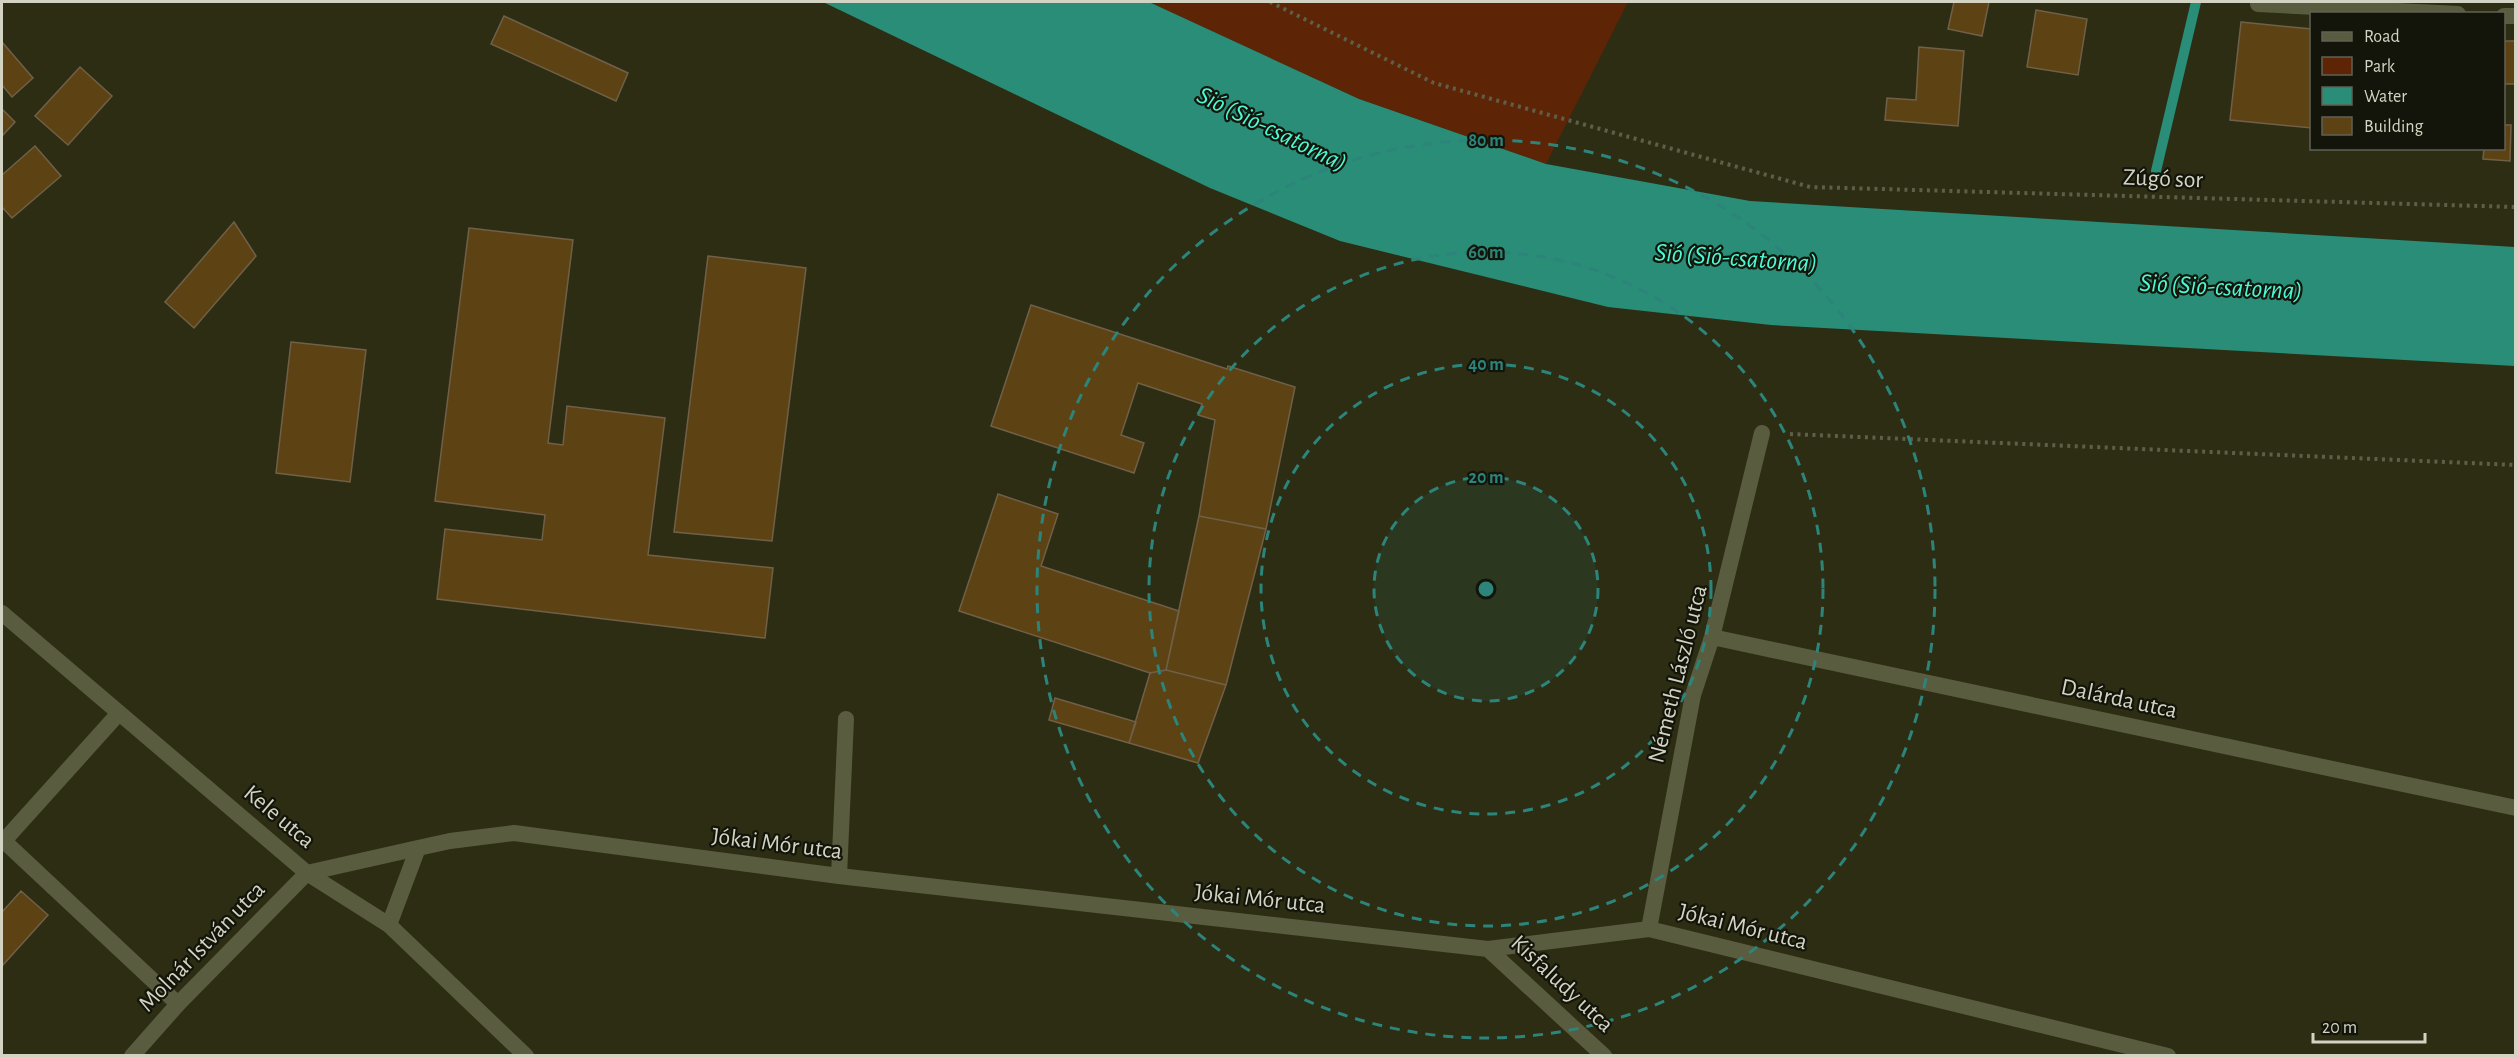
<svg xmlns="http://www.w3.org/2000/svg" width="2517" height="1057" viewBox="0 0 2517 1057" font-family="'Alegreya Sans',sans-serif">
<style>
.green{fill:#5d2406}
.water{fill:#2a8d78}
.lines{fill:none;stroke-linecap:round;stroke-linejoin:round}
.stream{stroke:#2a8d78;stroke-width:10}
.building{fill:#5d4214;stroke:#706048;stroke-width:1.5}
.path{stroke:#5f5f49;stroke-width:4;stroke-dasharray:3 4.5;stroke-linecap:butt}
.service{stroke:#5a5c40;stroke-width:16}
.minor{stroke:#5a5c40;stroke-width:16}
.ring{fill:none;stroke:#2c847b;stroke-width:3;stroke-dasharray:10 8}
.labels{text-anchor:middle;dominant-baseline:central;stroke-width:4.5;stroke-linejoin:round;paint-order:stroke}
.street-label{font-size:24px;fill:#d2d3c3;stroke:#14150a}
.water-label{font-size:26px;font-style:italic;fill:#4afad7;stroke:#14150a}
.centre{fill:#2c847b;stroke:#14150a;stroke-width:3}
.ring-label{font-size:18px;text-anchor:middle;font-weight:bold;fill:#2c847b;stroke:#14150a;stroke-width:4.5;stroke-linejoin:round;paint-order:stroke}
</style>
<rect width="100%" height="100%" fill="#2d2d14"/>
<path class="green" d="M1149,2H1628L1546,164L1359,99Z"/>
<path class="water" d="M823,2H1149L1359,99L1546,164L1750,201L2515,247V366L1771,325L1608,307L1340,241L1210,188Z"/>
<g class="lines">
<path class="stream" d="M2156,171L2196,2"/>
</g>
<path class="building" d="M1954,2H1989L1982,36L1948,29Z
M2036,10L2087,19L2078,75L2027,67Z
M504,16L628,73L616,101L491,44Z
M2241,22L2312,29V128L2230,120Z
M2504,41H2516V84H2504Z
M2,42L33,78L12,97L2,85Z
M1919,47L1964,51L1958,126L1885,120L1887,98L1916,100Z
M80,67L112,96L68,145L35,116Z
M2,109L15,122L2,136Z
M2504,125H2511L2510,161L2483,159L2484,148H2504Z
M35,146L61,176L12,218L2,207V175Z
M234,222L256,256L194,328L165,302Z
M469,228L573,240L548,443L563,445L567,406L665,418L648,555L773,568L765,638L437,599L445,529L542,540L545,515L435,501Z
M708,256L806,268L772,541L674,532Z
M1031,305L1227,369L1228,366L1295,387L1266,529L1199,516L1215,420L1198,415L1202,404L1138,383L1121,435L1144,443L1134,473L991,426Z
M291,342L366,350L350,482L276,473Z
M998,494L1058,514L1041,566L1179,611L1166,670L1150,673L959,611Z
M1199,516L1266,529L1226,685L1166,670Z
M1166,670L1226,685L1198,763L1129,743L1150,673Z
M1055,698L1136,722L1129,743L1049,720Z
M21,891L48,915L2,966V912Z"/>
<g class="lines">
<path class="path" d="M1270,2L1434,83L1810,187L2516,207
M1790,434L2516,465"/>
<path class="service" d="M4,841L178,1004
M2,843L119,713
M839,876L846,719"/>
<path class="minor" d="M2258,4L2458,14
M2504,16H2516
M2,613L307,873L389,925L526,1056
M1712,637L2516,808
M389,925L418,848L450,841L514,833L839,876L1488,949L1649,929L2168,1056
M1649,929L1693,695L1712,637L1762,433
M1488,949L1604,1056
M132,1056L178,1004L307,873L418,848"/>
</g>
<circle cx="1486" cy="589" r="112" fill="#2c847b" fill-opacity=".12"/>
<g class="ring">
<circle cx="1486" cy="589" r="112"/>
<circle cx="1486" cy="589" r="225"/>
<circle cx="1486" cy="589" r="337"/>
<circle cx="1486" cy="589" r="449"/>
</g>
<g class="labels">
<g class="street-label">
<text transform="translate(2163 179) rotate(2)">Zúgó sor</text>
<text transform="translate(1678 674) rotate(-76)">Németh László utca</text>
<text transform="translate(2119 699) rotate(12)">Dalárda utca</text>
<text transform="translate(279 817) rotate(40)">Kele utca</text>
<text transform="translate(777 844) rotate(7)">Jókai Mór utca</text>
<text transform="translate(1260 899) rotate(6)">Jókai Mór utca</text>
<text transform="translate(1743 927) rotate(14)">Jókai Mór utca</text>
<text transform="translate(202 947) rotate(-46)">Molnár István utca</text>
<text transform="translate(1562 984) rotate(43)">Kisfaludy utca</text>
</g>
<g class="water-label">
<text transform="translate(1272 129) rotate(26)">Sió (Sió-csatorna)</text>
<text transform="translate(1736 258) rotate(4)">Sió (Sió-csatorna)</text>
<text transform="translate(2221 287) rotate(3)">Sió (Sió-csatorna)</text>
</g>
</g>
<circle cx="1486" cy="589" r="9" class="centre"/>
<g class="ring-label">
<text x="1486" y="146">80 m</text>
<text x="1486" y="258">60 m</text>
<text x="1486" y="370">40 m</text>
<text x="1486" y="483">20 m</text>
</g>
<rect width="2517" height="1057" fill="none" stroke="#d2d3c3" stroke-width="6"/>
<rect x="2310" y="12" width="195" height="138" fill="#14150a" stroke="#606154" stroke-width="1.5"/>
<rect x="2322" y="32" width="30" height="9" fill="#5a5c40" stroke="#606154" stroke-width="1.5"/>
<text x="2364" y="42" font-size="18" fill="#d2d3c3">Road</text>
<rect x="2322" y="57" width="30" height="18" fill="#5d2406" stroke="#606154" stroke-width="1.5"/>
<text x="2364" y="72" font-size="18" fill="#d2d3c3">Park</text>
<rect x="2322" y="87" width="30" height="18" fill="#2a8d78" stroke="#606154" stroke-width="1.5"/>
<text x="2364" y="102" font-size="18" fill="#d2d3c3">Water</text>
<rect x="2322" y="117" width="30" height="18" fill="#5d4214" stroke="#606154" stroke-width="1.5"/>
<text x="2364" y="132" font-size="18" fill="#d2d3c3">Building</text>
<path d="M2313 1033v9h112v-9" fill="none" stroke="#d2d3c3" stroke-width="3"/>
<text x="2322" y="1033" font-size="18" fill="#d2d3c3" stroke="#14150a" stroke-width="4.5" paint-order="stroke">20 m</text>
</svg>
